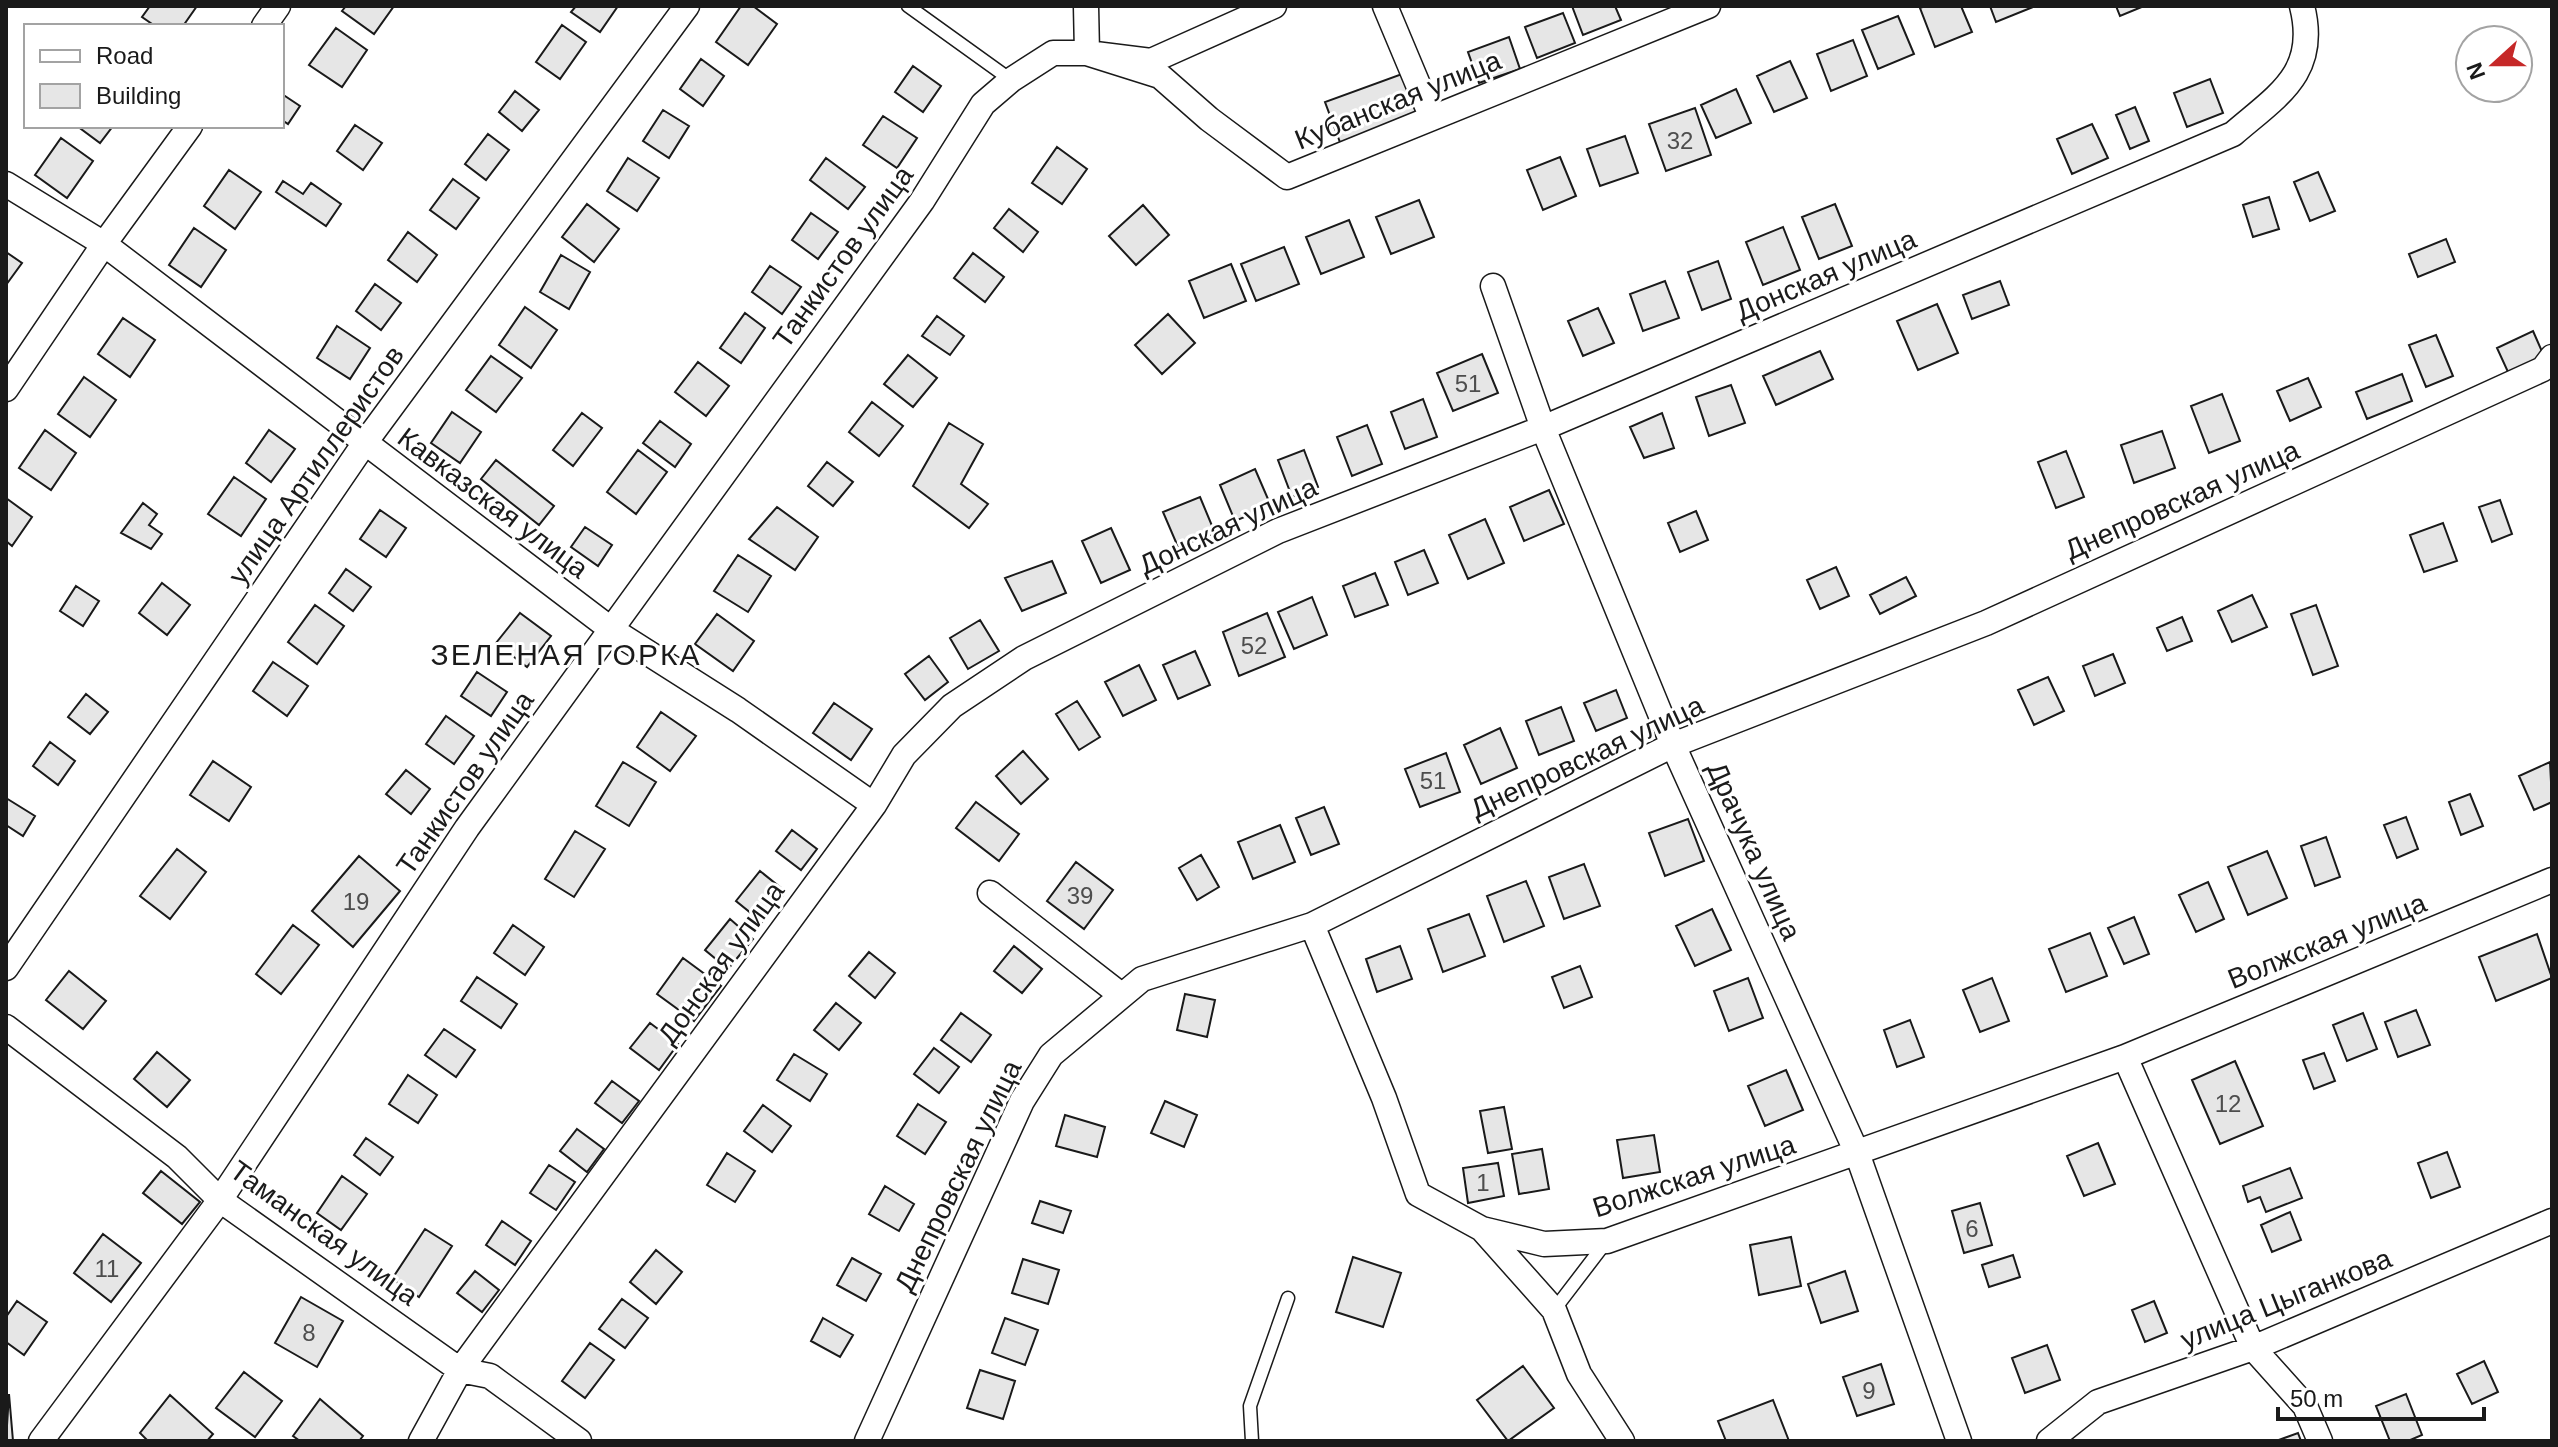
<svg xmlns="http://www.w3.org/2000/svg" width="2558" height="1447" viewBox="0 0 2558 1447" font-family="Helvetica,sans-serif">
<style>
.building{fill:#e6e6e6;stroke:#1a1a1a;stroke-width:2}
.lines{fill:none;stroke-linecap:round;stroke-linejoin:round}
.lane-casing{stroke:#1a1a1a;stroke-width:15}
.street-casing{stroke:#1a1a1a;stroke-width:27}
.lane{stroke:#fff;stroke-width:12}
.street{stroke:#fff;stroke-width:24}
.labels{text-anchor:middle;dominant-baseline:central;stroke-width:6;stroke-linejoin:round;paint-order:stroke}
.number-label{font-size:24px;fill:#4d4d4d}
.street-label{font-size:28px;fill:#1a1a1a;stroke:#fff}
.neighbourhood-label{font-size:30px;letter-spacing:2px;fill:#1a1a1a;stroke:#fff}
</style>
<rect width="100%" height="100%" fill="#fff"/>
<path class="building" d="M150,6H197L183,26H155L142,17Z
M346,6H394L374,34L342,11Z
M576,6H618L600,32L571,12Z
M741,6H753L777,24L748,65L716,42Z
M1572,6H1615L1621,20L1583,35Z
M1925,6H1961L1972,32L1935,47L1920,8Z
M1990,6H2033V7L1996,22Z
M2116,6H2144L2120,16Z
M1563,13L1575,43L1537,58L1525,27Z
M1898,16L1914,54L1878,69L1862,30Z
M562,25L586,42L560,79L536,62Z
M336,28L367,50L342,87L309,65Z
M1509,37L1520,69L1479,83L1468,52Z
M1853,40L1867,76L1831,91L1817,54Z
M701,59L724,76L703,106L680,89Z
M1790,61L1807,98L1774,112L1757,76Z
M913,66L941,86L923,112L895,92Z
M1402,74L1418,118L1341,145L1325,102Z
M2210,79L2223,113L2187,127L2174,93Z
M1736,89L1751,123L1716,138L1701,105Z
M515,91L539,110L522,131L499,112Z
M282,94L300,106L288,124L282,120Z
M2135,107L2149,141L2130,149L2116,115Z
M1695,108L1711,155L1666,171L1649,124Z
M663,110L689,126L669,158L643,141Z
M883,116L917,138L897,168L863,145Z
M2092,124L2108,158L2072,174L2057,139Z
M355,125L382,143L363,170L337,151Z
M77,126H113L100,143Z
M488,134L509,150L486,180L465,164Z
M1625,136L1638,173L1600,186L1587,149Z
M61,138L93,161L67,198L35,175Z
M1057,147L1087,169L1062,204L1032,183Z
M1560,157L1576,196L1543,210L1527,170Z
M628,158L659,178L637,211L607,191Z
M826,158L865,187L848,209L810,180Z
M229,170L261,192L235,229L204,206Z
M2318,172L2335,211L2310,221L2294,182Z
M453,179L479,198L456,229L430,210Z
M283,181L303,194L311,183L341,204L326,226L276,192Z
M2269,197L2279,229L2253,237L2243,205Z
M1419,200L1434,237L1391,254L1376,217Z
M587,204L619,229L594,262L562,237Z
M1835,204L1852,246L1819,259L1802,217Z
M1143,205L1169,235L1136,265L1109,236Z
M1009,209L1038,232L1023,252L994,228Z
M811,213L838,232L818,259L792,240Z
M1349,220L1364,257L1321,274L1306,237Z
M1783,227L1800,270L1763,285L1746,242Z
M194,228L226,250L201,287L169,265Z
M408,232L437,255L417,282L388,260Z
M2446,239L2455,262L2418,277L2409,254Z
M1284,247L1299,284L1256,301L1241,264Z
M6,252L22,263L6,285Z
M973,253L1004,277L985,302L954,278Z
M561,255L590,272L569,309L540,292Z
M1718,261L1731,299L1702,310L1688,272Z
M1231,264L1246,301L1204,318L1189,281Z
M770,266L801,287L782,314L752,292Z
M1665,281L1679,318L1643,331L1630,294Z
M2000,281L2009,305L1972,319L1963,295Z
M375,284L401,303L381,330L356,311Z
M1937,304L1958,353L1918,370L1897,321Z
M525,307L557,330L531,368L499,345Z
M1598,308L1614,343L1583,356L1568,321Z
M745,313L765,328L741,363L720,348Z
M1168,314L1195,343L1162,374L1135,345Z
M937,316L964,336L950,355L922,336Z
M123,318L155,340L130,377L98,354Z
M337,326L370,348L350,379L317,358Z
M2533,331L2544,356L2508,372L2497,348Z
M2436,335L2453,376L2426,387L2409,345Z
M1820,351L1833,379L1776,405L1763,376Z
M1482,354L1498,393L1453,411L1437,373Z
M908,355L937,378L913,407L884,384Z
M491,356L522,378L496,412L466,390Z
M698,362L729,386L706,416L675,392Z
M2402,374L2412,401L2367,419L2356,392Z
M84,377L116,400L90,437L58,414Z
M2308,378L2321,407L2290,421L2277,391Z
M1731,385L1745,423L1709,436L1696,397Z
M2222,394L2240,441L2209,453L2191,406Z
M1423,399L1437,437L1405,449L1391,412Z
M872,402L903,426L879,456L849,432Z
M452,412L481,432L460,463L431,443Z
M582,413L602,428L573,466L553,450Z
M1662,413L1674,448L1644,458L1630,427Z
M660,421L691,444L675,467L643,443Z
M949,423L983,444L961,484L988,504L969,528L913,486Z
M1367,425L1382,464L1352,476L1337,437Z
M45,430L76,453L51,490L19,468Z
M269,430L295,449L271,482L246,463Z
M2162,431L2175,468L2134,483L2121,445Z
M638,450L667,472L636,514L607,492Z
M1304,450L1318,487L1292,497L1278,460Z
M2066,451L2084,497L2056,508L2038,462Z
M496,460L554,506L539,525L481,479Z
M827,462L853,482L833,506L808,486Z
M1255,469L1271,506L1235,521L1220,485Z
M234,477L266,499L241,536L208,514Z
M1549,490L1564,524L1524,541L1510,507Z
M1200,497L1215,533L1178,547L1163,512Z
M6,498L32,517L12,546L6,541Z
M2500,500L2512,534L2492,542L2479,507Z
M143,503L157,514L149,525L162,534L151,549L121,533Z
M777,507L818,537L795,570L749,539Z
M380,510L406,528L386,557L360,539Z
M1696,511L1708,540L1680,552L1668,523Z
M1485,519L1504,563L1468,579L1449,535Z
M2443,523L2457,561L2424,572L2410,535Z
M585,527L612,545L598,566L571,547Z
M1111,528L1130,570L1101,583L1082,541Z
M1424,550L1438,583L1408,595L1395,562Z
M738,555L771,576L748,612L714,591Z
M1052,561L1066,593L1022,611L1005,578Z
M1836,567L1849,596L1820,609L1807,580Z
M346,569L371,587L353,611L329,593Z
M1375,573L1388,605L1355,617L1343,586Z
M1906,577L1916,596L1880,614L1870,595Z
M162,583L190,605L167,635L139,613Z
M76,586L99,601L83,626L60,611Z
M2252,595L2267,627L2232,642L2218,611Z
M1312,597L1327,635L1294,649L1278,612Z
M315,605L344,626L317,664L288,642Z
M2316,605L2338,666L2313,675L2291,614Z
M520,613L551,636L527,667L496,643Z
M1267,613L1285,657L1239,676L1223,632Z
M717,614L754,641L733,671L695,644Z
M2182,617L2192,641L2167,651L2157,628Z
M980,620L999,651L968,669L950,638Z
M1195,651L1210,685L1178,699L1163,665Z
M2113,654L2125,683L2095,696L2083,666Z
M929,656L948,682L925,700L905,674Z
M273,662L308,686L287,716L253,691Z
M1139,665L1156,700L1123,716L1105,682Z
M477,672L507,692L491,716L461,696Z
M2048,677L2064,711L2034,725L2018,690Z
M1616,690L1627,718L1596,731L1584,703Z
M86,694L108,712L90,734L68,717Z
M1077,701L1100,737L1079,750L1056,714Z
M834,703L872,729L851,760L813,733Z
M1561,707L1574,741L1539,755L1526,721Z
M661,712L696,736L670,771L637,747Z
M446,716L474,736L454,764L426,744Z
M1500,728L1517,768L1481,784L1464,745Z
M50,742L75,761L58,785L33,766Z
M1023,751L1048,779L1021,804L996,776Z
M1446,753L1460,792L1420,807L1405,769Z
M213,761L251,787L229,821L190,795Z
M623,762L656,782L629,826L596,806Z
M2550,762L2552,802L2534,810L2519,776Z
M406,770L430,789L411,814L386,794Z
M2470,794L2483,826L2461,835L2449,802Z
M6,798L35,816L23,836L6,825Z
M976,802L1019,834L999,861L956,828Z
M1324,807L1339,844L1311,855L1296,818Z
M2406,817L2418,849L2397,858L2384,825Z
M1688,819L1704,861L1665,876L1649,833Z
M1280,825L1295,862L1253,879L1238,842Z
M792,830L817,849L801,870L776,851Z
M575,831L605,849L574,897L545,879Z
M2326,837L2340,877L2315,886L2301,846Z
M177,849L206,872L170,919L140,896Z
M2267,851L2287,898L2248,915L2228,867Z
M1201,855L1219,887L1197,900L1179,868Z
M359,856L400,891L353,947L312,911Z
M1076,862L1113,890L1084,929L1047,901Z
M1584,864L1600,906L1564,919L1549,877Z
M760,871L786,892L762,922L736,901Z
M1526,881L1544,926L1504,942L1487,896Z
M2208,882L2224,919L2196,932L2179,895Z
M1712,909L1731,950L1695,966L1676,926Z
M1469,914L1485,956L1443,972L1428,929Z
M2134,917L2149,954L2124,964L2108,928Z
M730,919L753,939L728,969L705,950Z
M293,925L319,945L281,994L256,974Z
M513,925L544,947L525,975L494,953Z
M2090,933L2107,976L2066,992L2049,949Z
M2537,934L2552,978L2496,1001L2479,957Z
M1014,946L1042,969L1022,993L994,971Z
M1400,946L1412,979L1377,992L1366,959Z
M869,952L895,973L875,998L849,976Z
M683,958L721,986L694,1021L657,994Z
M1580,966L1592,997L1564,1008L1552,977Z
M69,971L106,1001L83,1029L46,1000Z
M477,977L517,1004L501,1028L461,1001Z
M1748,978L1763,1018L1729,1031L1714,991Z
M1992,978L2009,1021L1980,1032L1963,990Z
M1185,994L1215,1000L1207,1037L1177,1030Z
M836,1003L861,1023L839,1050L814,1030Z
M2416,1010L2430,1045L2398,1057L2385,1022Z
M961,1013L991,1035L971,1062L941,1040Z
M2363,1013L2377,1049L2347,1061L2333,1025Z
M1910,1020L1924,1057L1897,1067L1884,1030Z
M650,1023L678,1044L659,1070L630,1048Z
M444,1029L475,1050L456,1077L425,1055Z
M934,1048L959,1067L939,1093L914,1074Z
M157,1052L190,1080L167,1107L134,1079Z
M2324,1053L2335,1081L2314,1089L2303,1060Z
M794,1054L827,1074L810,1101L777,1080Z
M2235,1061L2263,1126L2220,1144L2192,1080Z
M1786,1070L1803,1110L1765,1126L1748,1086Z
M408,1075L437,1095L418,1123L389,1104Z
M612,1081L639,1101L622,1123L595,1103Z
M1165,1101L1197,1115L1184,1147L1151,1133Z
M918,1104L946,1122L925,1154L897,1136Z
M763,1105L791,1126L772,1152L744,1131Z
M1504,1107L1512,1149L1488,1153L1480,1111Z
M1065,1115L1105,1127L1097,1157L1056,1146Z
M577,1129L604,1149L587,1172L560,1151Z
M1654,1135L1660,1172L1623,1178L1617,1140Z
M366,1138L393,1157L380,1175L354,1155Z
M2098,1143L2115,1184L2084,1196L2067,1156Z
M1542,1149L1549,1189L1519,1194L1512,1154Z
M2447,1152L2460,1187L2431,1198L2418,1163Z
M727,1153L755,1171L735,1202L707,1185Z
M1498,1163L1504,1196L1468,1203L1463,1168Z
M549,1165L575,1182L556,1210L530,1193Z
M2290,1168L2302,1198L2266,1212L2260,1197L2248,1202L2243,1186Z
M161,1171L200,1202L182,1224L143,1193Z
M342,1176L367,1194L341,1230L317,1213Z
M885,1186L914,1204L899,1231L869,1214Z
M1040,1201L1071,1211L1063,1233L1032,1223Z
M1980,1203L1992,1245L1964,1253L1952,1211Z
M2290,1212L2301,1240L2272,1252L2261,1225Z
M502,1221L531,1241L515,1265L486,1245Z
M425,1229L452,1246L419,1297L392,1279Z
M103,1234L141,1263L111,1302L74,1273Z
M1791,1237L1801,1286L1759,1295L1750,1245Z
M656,1250L682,1272L656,1304L630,1282Z
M2013,1255L2020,1277L1989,1287L1982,1265Z
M1353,1257L1401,1273L1383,1327L1336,1312Z
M852,1258L881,1274L866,1301L837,1285Z
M1023,1259L1059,1270L1048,1304L1012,1293Z
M475,1271L499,1290L482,1312L457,1293Z
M1845,1271L1858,1311L1821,1323L1808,1284Z
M301,1297L343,1321L317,1367L275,1343Z
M622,1299L648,1318L625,1348L599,1329Z
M17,1301L47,1322L24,1355L6,1342V1317Z
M2154,1301L2167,1333L2145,1342L2132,1310Z
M823,1318L853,1335L840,1357L811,1341Z
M1005,1318L1038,1330L1025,1365L992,1353Z
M590,1343L614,1360L585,1398L562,1381Z
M2047,1345L2060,1380L2025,1393L2012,1358Z
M2484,1361L2498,1392L2472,1404L2457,1374Z
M1881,1364L1894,1404L1857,1416L1843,1377Z
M1523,1366L1554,1408L1508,1441L1477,1400Z
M980,1370L1015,1381L1003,1419L967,1408Z
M244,1372L282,1401L255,1437L216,1408Z
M9,1394L13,1441H6Z
M2406,1394L2422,1435L2408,1441H2390L2376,1406Z
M170,1395L213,1434L207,1441H148L140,1433Z
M320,1399L363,1436L359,1441H300L293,1436Z
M1773,1400L1789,1441H1726L1718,1421Z
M2298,1433L2301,1441H2276Z"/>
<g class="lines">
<defs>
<path id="lane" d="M908,6L1011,80
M1554,1310L1606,1242
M1252,1441L1250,1406L1288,1298"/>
<path id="street" d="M1086,6L1087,53L1160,76L1209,119L1287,177L1708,6
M1385,6L1432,118
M264,26L278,6
M6,184L104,244L612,630L738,710L874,805
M1493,286L1543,428L1673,745L1857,1153L1959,1441
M6,389L104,244L190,126
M990,893L1121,995
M1312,925L1384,1098L1418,1194L1482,1229L1544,1244L1607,1241L2125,1057L2552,880
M6,968L364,444L687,6
M6,1027L177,1157L220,1200L460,1370L490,1376L579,1441
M2125,1057L2253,1348L2305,1406L2320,1441
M1482,1229L1554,1310L1579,1374L1622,1441
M41,1441L220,1200L467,828L922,201L983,104L1011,80L1053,53H1087L1151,61L1274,6
M421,1441L460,1370L874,805L904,755L952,706L1024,658L1278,531L1543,428L2233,134C2278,95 2319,73 2302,6
M867,1441L1022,1101L1051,1055L1142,979L1312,925L1673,745L1986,623L2543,369L2552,357
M2049,1441L2098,1402L2253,1348L2552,1221"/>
</defs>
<use href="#lane" class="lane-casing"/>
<use href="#street" class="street-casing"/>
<use href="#lane" class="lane"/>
<use href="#street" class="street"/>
</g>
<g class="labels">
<g class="number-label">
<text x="1680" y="140">32</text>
<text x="1468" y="383">51</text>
<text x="1254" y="645">52</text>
<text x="1433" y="780">51</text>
<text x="1080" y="895">39</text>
<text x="356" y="901">19</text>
<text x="2228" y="1103">12</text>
<text x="1483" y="1182">1</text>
<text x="1972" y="1228">6</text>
<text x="107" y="1268">11</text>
<text x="309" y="1332">8</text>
<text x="1869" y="1390">9</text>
</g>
<g class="street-label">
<text transform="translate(1398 100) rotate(-22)">Кубанская улица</text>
<text transform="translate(843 257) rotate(-54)">Танкистов улица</text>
<text transform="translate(1826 275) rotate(-23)">Донская улица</text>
<text transform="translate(316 465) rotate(-55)">улица Артиллеристов</text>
<text transform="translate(2182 500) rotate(-24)">Днепровская улица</text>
<text transform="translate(493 503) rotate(37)">Кавказская улица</text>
<text transform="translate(1228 526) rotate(-25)">Донская улица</text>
<text transform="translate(1587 757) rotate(-25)">Днепровская улица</text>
<text transform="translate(465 783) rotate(-55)">Танкистов улица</text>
<text transform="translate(1754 851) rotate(66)">Драчука улица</text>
<text transform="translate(2327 941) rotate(-22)">Волжская улица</text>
<text transform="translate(721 963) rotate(-54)">Донская улица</text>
<text transform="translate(958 1176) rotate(-64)">Днепровская улица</text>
<text transform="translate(1694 1176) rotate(-18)">Волжская улица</text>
<text transform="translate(324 1233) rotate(36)">Таманская улица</text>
<text transform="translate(2286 1299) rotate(-22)">улица Цыганкова</text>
</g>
<g class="neighbourhood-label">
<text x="566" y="654">ЗЕЛЕНАЯ ГОРКА</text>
</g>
</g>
<rect width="2558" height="1447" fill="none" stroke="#1a1a1a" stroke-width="16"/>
<rect x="24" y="24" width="260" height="104" fill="#ffffff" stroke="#a3a3a3" stroke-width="2"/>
<rect x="40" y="50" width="40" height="12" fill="#ffffff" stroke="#a3a3a3" stroke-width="2"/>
<text x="96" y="64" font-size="24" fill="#1a1a1a">Road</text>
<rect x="40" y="84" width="40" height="24" fill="#e6e6e6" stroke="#a3a3a3" stroke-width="2"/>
<text x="96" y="104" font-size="24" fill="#1a1a1a">Building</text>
<g transform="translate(2494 64) rotate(249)"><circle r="38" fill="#ffffff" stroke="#a3a3a3" stroke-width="2"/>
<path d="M0-6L14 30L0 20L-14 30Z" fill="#c62828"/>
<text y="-12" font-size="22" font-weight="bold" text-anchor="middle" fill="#1a1a1a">N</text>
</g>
<path d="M2278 1407v12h206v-12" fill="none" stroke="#1a1a1a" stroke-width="4"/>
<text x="2290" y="1407" font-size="24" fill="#1a1a1a" stroke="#ffffff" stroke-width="6" paint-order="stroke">50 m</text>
</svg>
